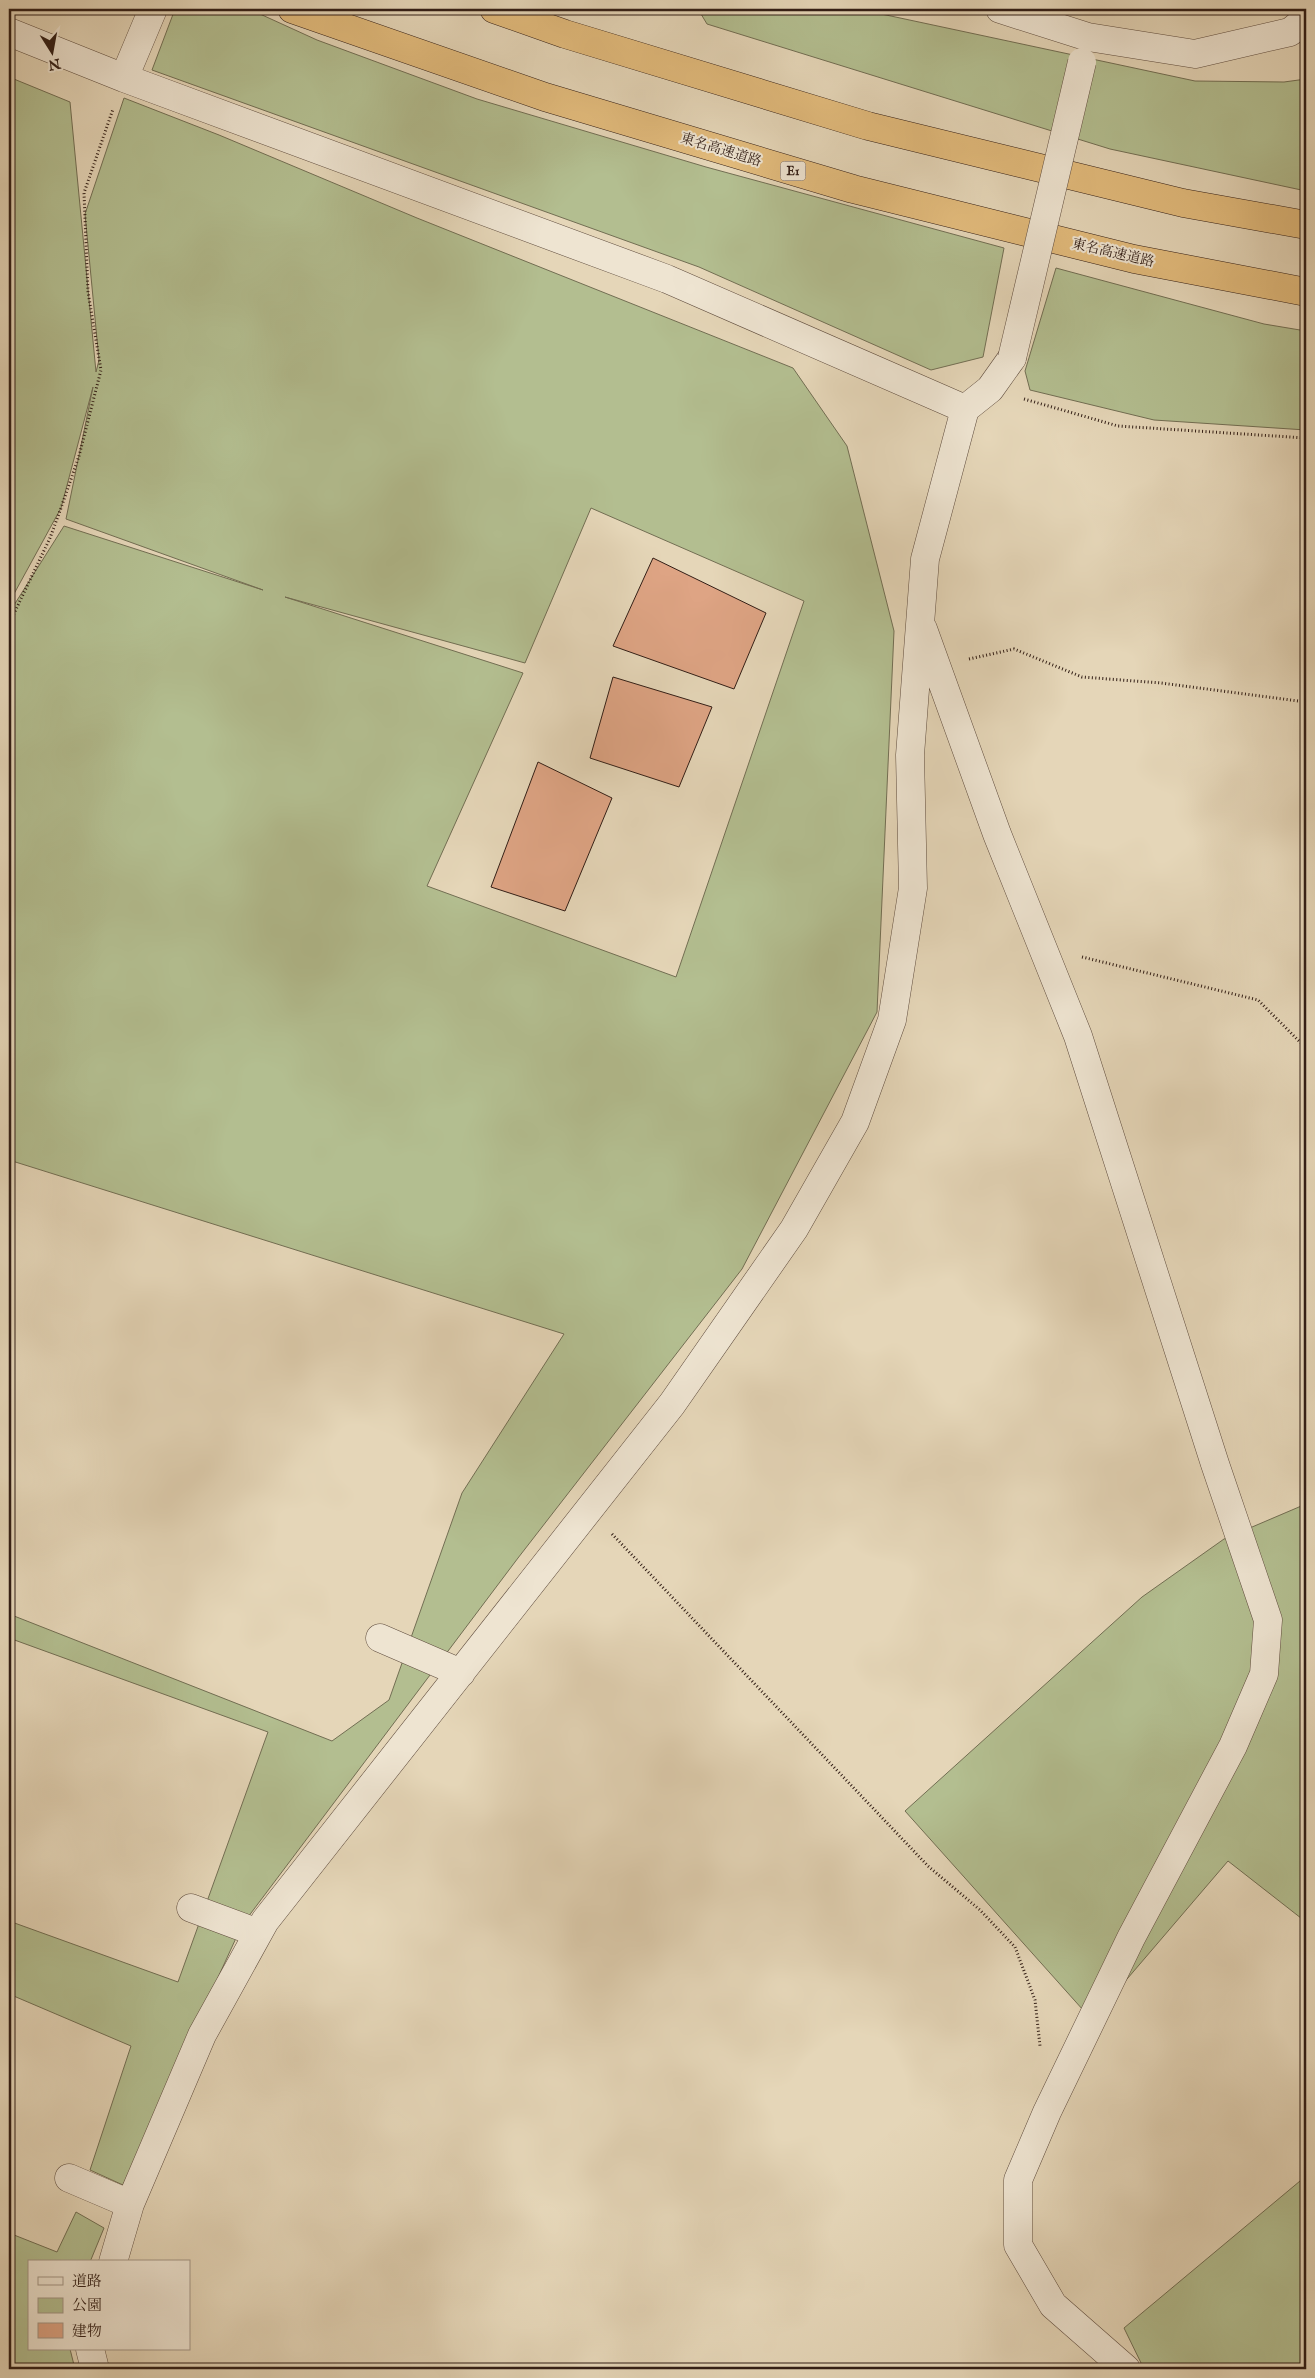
<svg xmlns="http://www.w3.org/2000/svg" width="1315" height="2378" viewBox="0 0 1315 2378" font-family="'IM FELL English','Noto Serif JP',serif">
<style>
.green{fill:#b3be90;stroke:#726e53;fill-rule:evenodd}
.building{fill:#dea484;stroke:#321e16}
.lines{fill:none;stroke-linecap:round;stroke-linejoin:round}
.minor-casing{stroke:#5f4c3e;stroke-width:29}
.highway-casing{stroke:#321e16;stroke-width:29}
.path{stroke:#321e16;stroke-width:3;stroke-dasharray:1 2.5;stroke-linecap:butt}
.minor{stroke:#eee4d1;stroke-width:28}
.highway{stroke:#e2bb7c;stroke-width:28}
.minor-bridge-casing{stroke:#5f4c3e;stroke-width:29;stroke-linecap:butt}
.minor-bridge{stroke:#eee4d1;stroke-width:28}
.labels{text-anchor:middle;dominant-baseline:central;stroke-width:4;stroke-linejoin:round;paint-order:stroke}
.shield{fill:#eee4d1;stroke:#6a594e;stroke-width:1}
.shield-label{font-size:12px;font-weight:bold;fill:#321e16}
.street-label{font-size:14px;fill:#321e16;stroke:#eee4d1}
</style>
<rect width="100%" height="100%" fill="#e5d6b8"/>
<filter id="stains"><feTurbulence type="fractalNoise" baseFrequency=".004" numOctaves="4"/><feColorMatrix values="0 0 0 0 .2 0 0 0 0 .09 0 0 0 0 .02 0 0 0 .5 -.17"/></filter>
<radialGradient id="worn" r=".72"><stop offset=".6" stop-color="#630" stop-opacity="0"/><stop offset="1" stop-color="#630" stop-opacity=".3"/></radialGradient>
<path class="green" d="M175,9H249L317,40L477,99L706,167L1004,248L983,357L931,370L699,267L152,70Z
M698,9H858L1195,81L1284,82L1306,79V191L1110,149L707,24Z
M9,77L70,102L96,372L99,360L85,214L124,98L219,135L417,218L793,368L847,446L894,631L877,1012L742,1269L518,1558L242,1925L123,2185L90,2170L131,2046L9,1994V1921L178,1982L268,1732L9,1638V1614L332,1741L389,1700L462,1493L564,1334L9,1160V613L64,526L263,590L66,519L93,387L61,508L9,603ZM591,508L804,601L676,977L427,886L523,673L285,597L525,663Z
M1056,268L1264,324L1306,331V430L1154,420L1030,390L1025,371Z
M1306,1504V1922L1228,1861L1092,2020L905,1811L1142,1597L1224,1539Z
M1306,2176V2369H1144L1124,2328Z
M76,2212L104,2228L90,2262H29V2349H70L75,2369H11L9,2364V2233L57,2252Z"/>
<path class="building" d="M653,558L766,613L734,689L613,646Z
M613,677L712,707L679,787L590,758Z
M538,762L612,798L565,911L491,887Z"/>
<g class="lines">
<defs>
<path id="minor" d="M1000,9L1088,37L1195,54L1290,32L1306,19
M9,32L124,78L667,279L965,409L925,559L910,755L913,888L892,1020L855,1122L794,1229L672,1404L265,1921L202,2035L130,2204L113,2262
M124,78L153,9
M965,409L990,389L1012,358
M923,629L997,834L1078,1036L1215,1464L1268,1620L1264,1674L1233,1746L1131,1938L1047,2112L1018,2180V2245L1053,2305L1126,2369
M380,1638L461,1673
M191,1908L258,1933
M69,2178L130,2204
M90,2349L95,2369"/>
<path id="highway" d="M292,9L545,97L853,189L1134,259L1306,292
M494,9L565,34L868,126L1183,203L1306,225"/>
</defs>
<use href="#minor" class="minor-casing"/>
<use href="#highway" class="highway-casing"/>
<path class="path" d="M1024,399L1118,426L1306,438
M9,624L50,538L61,508L79,456L101,370L88,292L84,193L113,109
M969,659L1014,649L1082,677L1161,683L1306,702
M1082,957L1258,1000L1306,1048
M612,1534L928,1866L980,1910L1015,1947L1035,2000L1040,2046"/>
<use href="#minor" class="minor"/>
<use href="#highway" class="highway"/>
<defs>
<path id="minor-bridge" d="M1012,358L1082,62"/>
</defs>
<use href="#minor-bridge" class="minor-bridge-casing"/>
<use href="#minor-bridge" class="minor-bridge"/>
</g>
<g class="labels">
<rect class="shield" x="780.5" y="161.5" width="25" height="19" rx="4"/>
<g class="shield-label">
<text x="793" y="171">E1</text>
</g>
<g class="street-label">
<text transform="translate(721 150) rotate(17)">東名高速道路</text>
<text transform="translate(1113 253) rotate(13)">東名高速道路</text>
</g>
</g>
<rect width="1315" height="2378" fill="none" stroke="#e5d6b8" stroke-width="30"/>
<rect x="10" y="10" width="1295" height="2358" fill="none" stroke="#321e16" stroke-width="2.5"/>
<rect x="15" y="15" width="1285" height="2348" fill="none" stroke="#321e16"/>
<rect x="28" y="2260" width="162" height="90" fill="#eee4d1" stroke="#a39586"/>
<rect x="38" y="2277" width="25" height="8" fill="#eee4d1" stroke="#a39586"/>
<text x="72" y="2286" font-size="15" fill="#321e16">道路</text>
<rect x="38" y="2298" width="25" height="15" fill="#b3be90" stroke="#a39586"/>
<text x="72" y="2310" font-size="15" fill="#321e16">公園</text>
<rect x="38" y="2323" width="25" height="15" fill="#dea484" stroke="#a39586"/>
<text x="72" y="2336" font-size="15" fill="#321e16">建物</text>
<g transform="translate(52 52) rotate(169)" stroke="#eee4d1" stroke-width="4" paint-order="stroke">
<path d="M0-4L9 19L0 12L-9 19Z" fill="#321e16"/>
<text y="-8" font-size="14" font-weight="bold" text-anchor="middle" fill="#321e16">N</text>
</g>
<rect width="100%" height="100%" filter="url(#stains)"/>
<rect width="100%" height="100%" fill="url(#worn)"/>
</svg>
